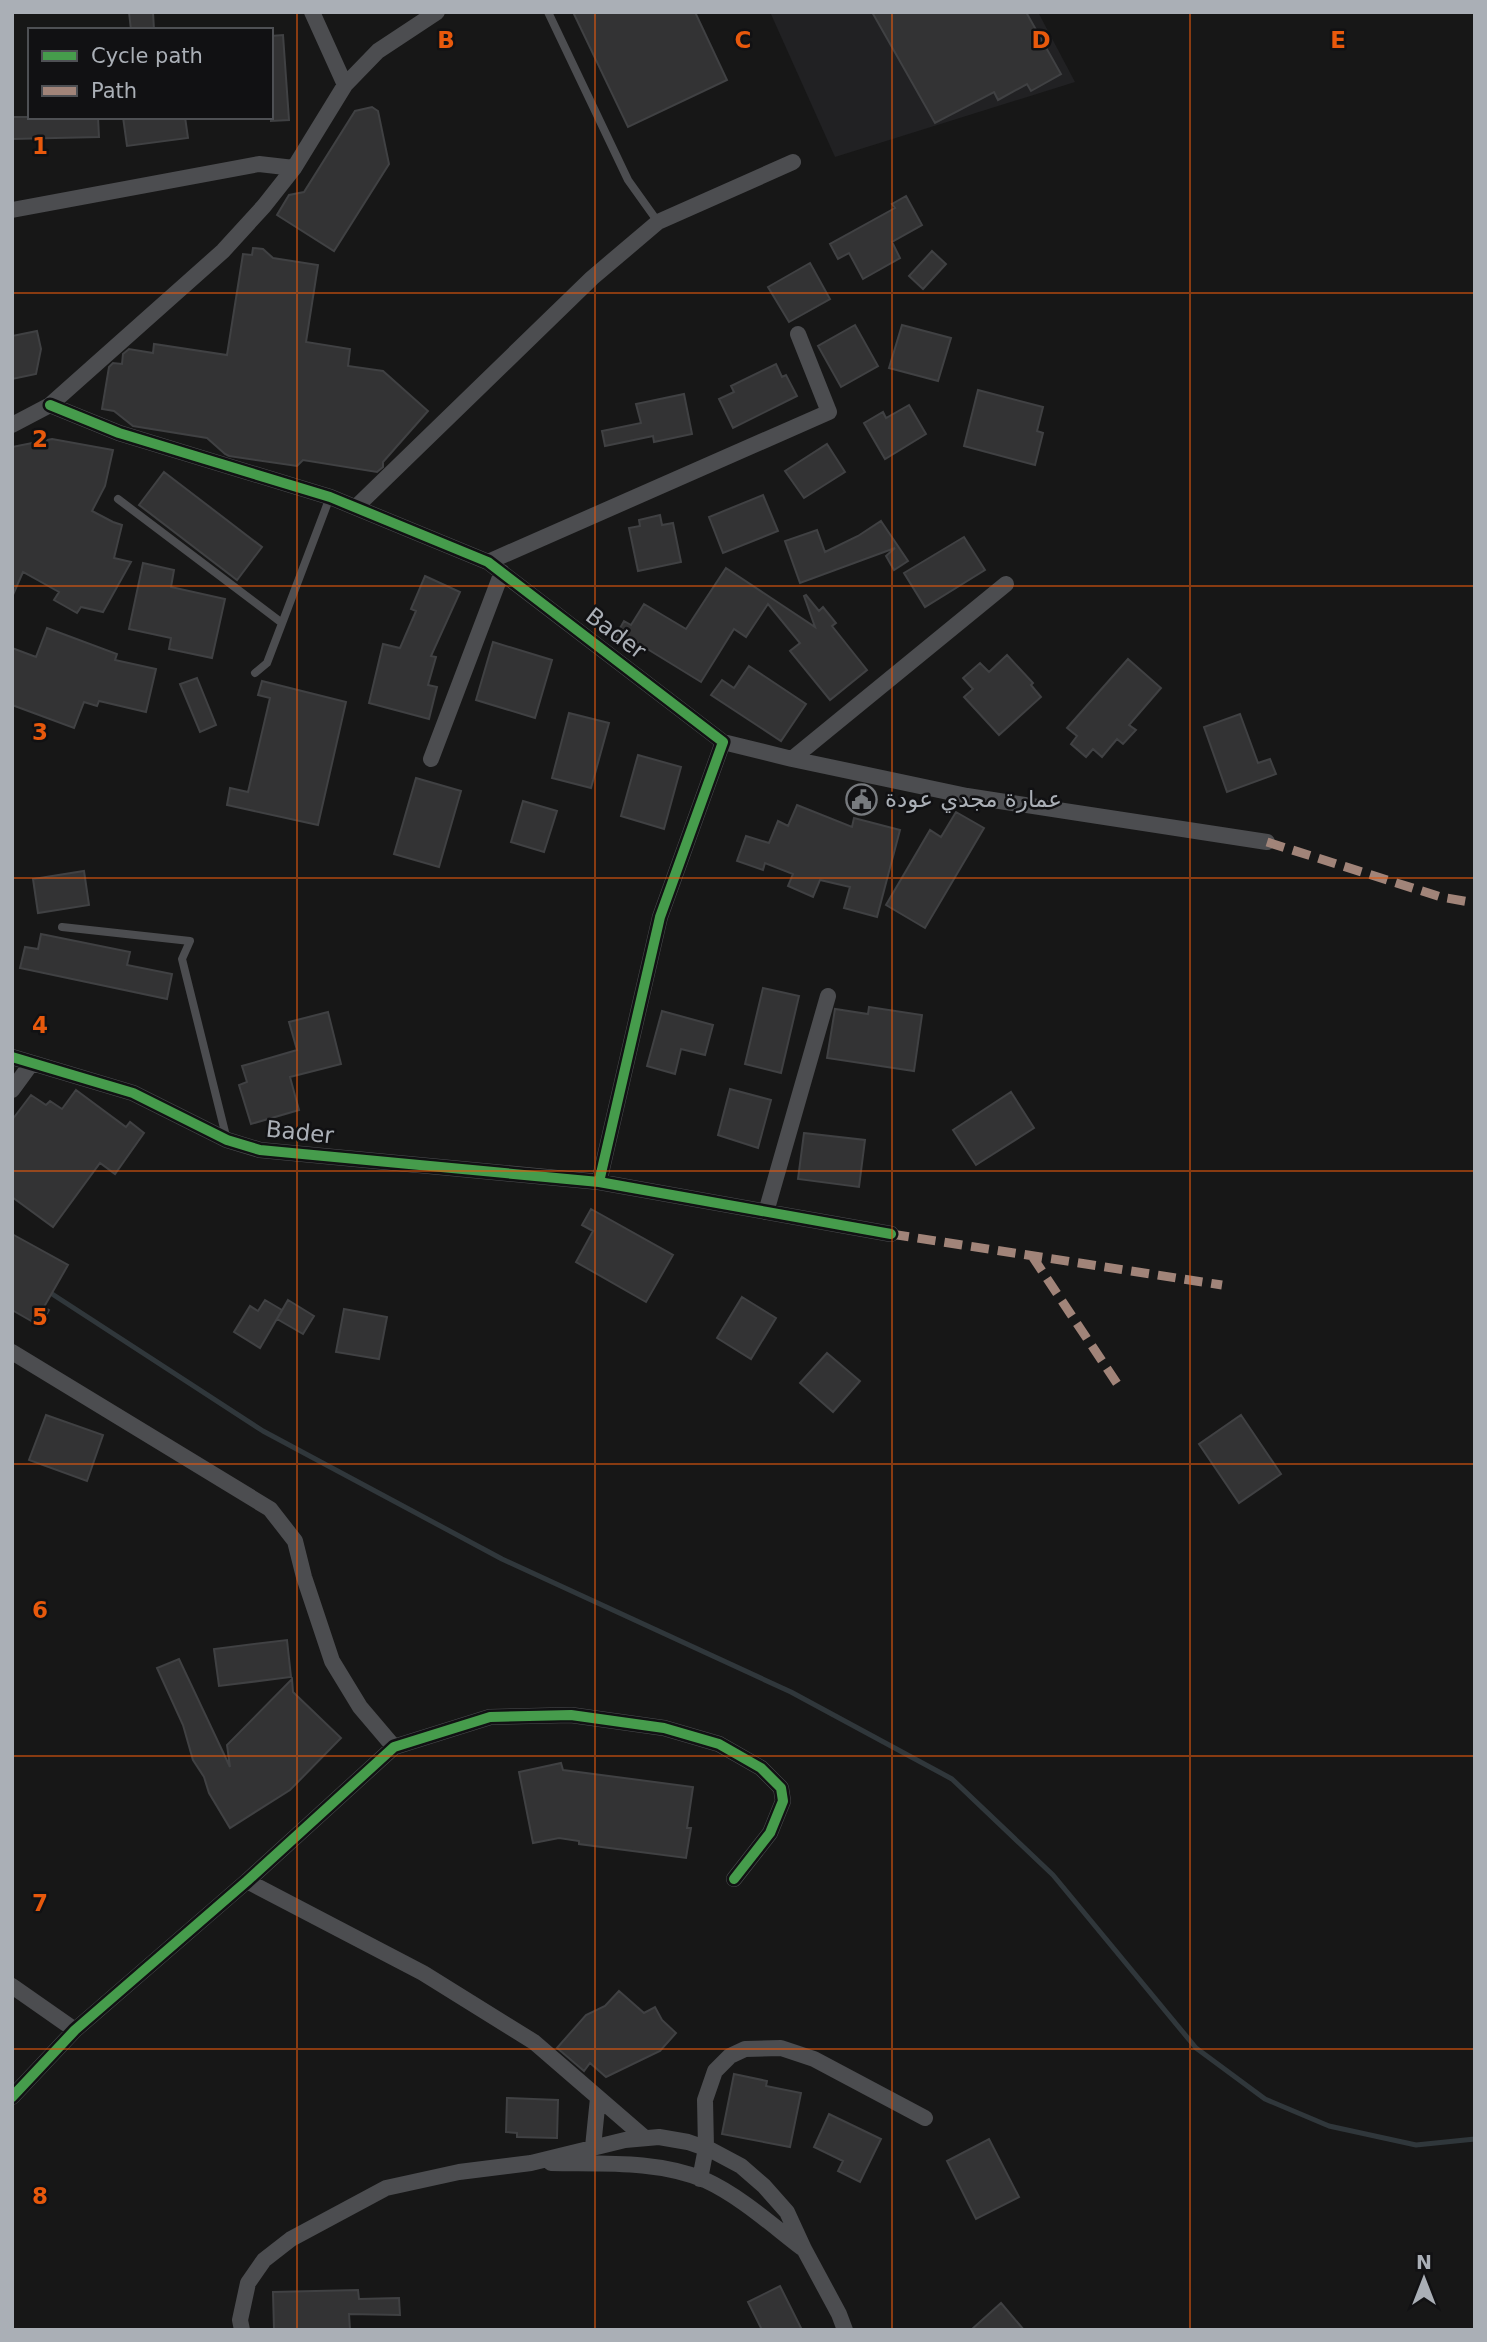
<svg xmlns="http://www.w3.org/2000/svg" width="1487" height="2342" viewBox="0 0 1487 2342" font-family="'DejaVu Sans',Vazirmatn,sans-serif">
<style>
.built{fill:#212123}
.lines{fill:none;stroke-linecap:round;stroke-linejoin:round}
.stream{stroke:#30373b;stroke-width:5}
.building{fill:#333334;stroke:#404143;stroke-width:2}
.service{stroke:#4c4d50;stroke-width:8}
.minor{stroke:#4c4d50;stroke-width:16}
.quiet{stroke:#a18479;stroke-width:9;stroke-dasharray:18 9;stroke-linecap:butt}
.cycleway-casing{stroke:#111113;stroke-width:15}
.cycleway{stroke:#469c4c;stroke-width:10}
.grid{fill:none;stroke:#e8590c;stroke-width:2;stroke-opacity:0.55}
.labels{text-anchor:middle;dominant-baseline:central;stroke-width:5;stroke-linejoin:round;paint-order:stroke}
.street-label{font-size:23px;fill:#aaafb6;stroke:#111113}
.poi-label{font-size:23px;fill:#aaafb6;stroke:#111113;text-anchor:start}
.grid-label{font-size:23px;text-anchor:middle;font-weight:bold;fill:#e8590c;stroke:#111113;stroke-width:5;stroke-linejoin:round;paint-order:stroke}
</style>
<rect width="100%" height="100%" fill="#171717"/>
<path class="built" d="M770,12H1038L1075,82L835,157Z"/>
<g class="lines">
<path class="stream" d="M46,1290L263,1431L502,1559L791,1692L952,1779L1053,1875L1196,2048L1265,2099L1329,2126L1416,2145L1475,2139"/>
</g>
<path class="building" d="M129,12H153L154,30H131Z
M573,12H695L727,80L628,127Z
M872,12H1026L1061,74L1031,91L1027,84L998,100L994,92L935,123Z
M283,35L289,120L271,121V36Z
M372,107L378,111L389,164L334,251L277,215L289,195L304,192L355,111Z
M12,117H98L99,137L12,139Z
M123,117H185L188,138L127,146Z
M906,196L922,225L892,242L900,258L863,279L849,253L838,259L830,244L895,208L892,204Z
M253,248L263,249L273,258L318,265L306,342L350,349L348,366L383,371L428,411L383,462V467L377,472L303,460L297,466L229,456L225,454L207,438L133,426L114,411L102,409L109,367L113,363L122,364L123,354L129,349L153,353L154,344L227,355L243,254L252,255Z
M932,251L946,264L923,289L909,276Z
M810,263L830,299L789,322L768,287Z
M855,325L878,366L841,387L818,346Z
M902,325L951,338L938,381L889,368Z
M37,331L41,349L36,374L12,379V336Z
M776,364L782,377L786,375L797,396L733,428L719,399L734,392L731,386Z
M978,390L1043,407L1037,431L1043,433L1035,465L964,446Z
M684,394L692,434L654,442L653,436L605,446L602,431L641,423L636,404Z
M909,405L926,434L885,459L864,423L883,412L886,418Z
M52,439L113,450L105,486L92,511L113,522L122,525L114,558L131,562L103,612L81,607L77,613L54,600L59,592L23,572L12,597V447Z
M827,444L845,472L804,498L785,471Z
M164,472L262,547L237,580L139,505Z
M763,495L778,531L723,553L709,517Z
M660,515L662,525L673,523L681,562L638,571L629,528L640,526L639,520Z
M881,521L908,561L894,570L886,556L895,548L800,583L785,541L817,530L825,552L858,536Z
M964,537L985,570L925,607L904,573Z
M143,563L174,570L171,587L225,599L212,658L169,649L171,638L129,629Z
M726,568L815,627L804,596L806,595L819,611L823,607L836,623L832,626L867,670L830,700L790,651L800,643L768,604L746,637L734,629L701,682L636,642L632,648L615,637L624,621L631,625L644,604L686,629Z
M425,576L460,592L431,656L436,657L428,685L437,687L429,719L369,703L383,644L400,648L416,611L411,609Z
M47,628L117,654L115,660L156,669L146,712L99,701L97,706L84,702L74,728L12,705V648L36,657Z
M493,642L552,660L535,718L476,700Z
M1007,655L1033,683L1031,685L1041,697L999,735L964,697L973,689L963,678L980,663L989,672Z
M1128,659L1161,688L1129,725L1136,730L1123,744L1117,739L1102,757L1093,749L1086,757L1071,744L1077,736L1067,728Z
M749,666L806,704L781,741L711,695L722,680L734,688Z
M197,678L216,725L200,732L180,684Z
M262,681L346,702L318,825L227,805L230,788L248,792L270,698L258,695Z
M569,713L609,723L591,788L552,778Z
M1240,714L1258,763L1270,759L1276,774L1227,792L1204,727Z
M638,755L681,767L664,829L621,816Z
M416,778L461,791L439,867L394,854Z
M523,801L557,811L544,852L511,842Z
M797,805L852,827L854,818L900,830L877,917L844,908L850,887L820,880L813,897L788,886L793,874L765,863L763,870L737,861L746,836L769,843L778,821L788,826Z
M956,812L984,828L925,928L886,905L930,830L941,837Z
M84,871L89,905L38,913L33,879Z
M41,934L130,952L127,965L172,974L167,999L20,968L25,947L38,949Z
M763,988L799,996L781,1073L745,1064Z
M869,1007L922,1015L914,1071L827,1058L835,1009L868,1014Z
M662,1011L713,1025L705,1055L681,1049L675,1074L647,1066Z
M328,1012L341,1064L290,1077L299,1110L251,1124L239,1085L247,1082L242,1066L297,1050L289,1022Z
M730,1089L771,1100L758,1148L718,1135Z
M76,1090L126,1127L130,1122L144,1133L115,1174L100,1163L53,1227L12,1197V1120L31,1095L46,1105L50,1101L62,1109Z
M1011,1092L1034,1128L976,1165L953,1130Z
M804,1133L865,1140L859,1187L798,1179Z
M591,1209L673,1255L646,1302L576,1262L593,1231L582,1225Z
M12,1234L68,1265L44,1307L49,1310L40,1326L12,1310Z
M742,1297L776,1318L751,1359L717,1338Z
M265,1300L282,1310L260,1348L234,1332L250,1306L258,1311Z
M288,1300L314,1316L303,1334L277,1319Z
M344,1309L387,1317L379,1359L336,1352Z
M827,1353L860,1381L833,1412L800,1383Z
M46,1415L103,1435L87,1481L29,1460Z
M1241,1415L1281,1474L1239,1503L1199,1444Z
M287,1640L291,1677L219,1686L214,1649Z
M179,1659L230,1767L227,1745L292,1679L293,1692L341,1738L290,1790L230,1828L209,1793L204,1777L193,1760L183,1725L157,1668Z
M561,1763L563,1770L693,1787L687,1828H691L686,1858L579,1844V1841L559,1838L533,1843L519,1772Z
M619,1991L644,2013L655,2007L662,2020L676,2033L660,2051L606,2077L590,2063L584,2071L557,2048L586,2015L605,2006Z
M734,2074L767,2081L766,2086L801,2093L790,2147L722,2134Z
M507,2098L558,2100L557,2138L517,2137V2133L506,2132Z
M829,2114L881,2139L860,2182L838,2171L843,2161L814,2147Z
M989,2139L1019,2197L976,2219L947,2161Z
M780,2286L802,2330H762L748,2302Z
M358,2290L359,2299L399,2298L400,2315L349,2314L350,2330H274L273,2292Z
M1001,2303L1024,2330H971Z"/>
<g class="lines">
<path class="service" d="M548,12L628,180L658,222
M118,499L282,623
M255,673L267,663L330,497
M62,927L190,941L182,959L227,1140"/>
<path class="minor" d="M312,12L345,85
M12,210L259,164L294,168
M50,405L119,433L330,497L488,562L723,742L660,917L599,1182
M12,425L50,405L223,251L264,206L294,168L345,85L378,51L437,12
M356,507L592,278L658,222L793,162
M488,562L829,412L798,334
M723,742L792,759L967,796L1267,842
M431,759L502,572
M792,759L1006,584
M12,1057L133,1093L227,1140L260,1150L599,1182L891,1234
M12,1090L31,1064
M766,1212L828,996
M12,1352L270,1509L295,1541L304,1577L332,1661L360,1707L394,1747
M247,1881L423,1973L534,2042L645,2138
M12,1986L75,2030
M12,2097L75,2030L247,1881L394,1747L490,1717L571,1715L664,1728L719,1744L761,1768L781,1788L783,1801L770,1833L734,1879
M593,2147L598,2098
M551,2163C602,2164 657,2160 705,2180C740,2196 772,2225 802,2248
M700,2179L706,2148L705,2100L715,2071L730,2056L745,2049L781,2048L814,2059L925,2118
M242,2330L240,2320L248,2283L264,2260L291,2239L386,2188L459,2172L531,2163L625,2140L659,2137L688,2142L711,2150L741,2166L764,2186L787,2212L804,2249L839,2314L845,2330"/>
<path class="quiet" d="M1267,842L1441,897L1475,903
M891,1234L1222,1285
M1032,1256L1120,1388"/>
<defs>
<path id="cycleway" d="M50,405L119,433L330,497L488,562L723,742L660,917L599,1182
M12,1057L133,1093L227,1140L260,1150L599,1182L891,1234
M12,2097L75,2030L247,1881L394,1747L490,1717L571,1715L664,1728L719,1744L761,1768L781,1788L783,1801L770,1833L734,1879"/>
</defs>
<use href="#cycleway" class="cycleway-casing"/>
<use href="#cycleway" class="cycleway"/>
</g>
<path class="grid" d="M297,12V2330M595,12V2330M892,12V2330M1190,12V2330M12,293H1475M12,586H1475M12,878H1475M12,1171H1475M12,1464H1475M12,1756H1475M12,2049H1475"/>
<defs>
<symbol id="civic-ring" viewBox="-11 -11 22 22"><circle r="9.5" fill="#111113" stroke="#777a7e" stroke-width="1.5"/><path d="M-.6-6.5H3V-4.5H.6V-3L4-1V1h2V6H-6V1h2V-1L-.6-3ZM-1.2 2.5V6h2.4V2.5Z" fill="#777a7e"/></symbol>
</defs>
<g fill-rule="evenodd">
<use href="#civic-ring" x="844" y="782" width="35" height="35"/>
</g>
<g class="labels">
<g class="street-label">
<text transform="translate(616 633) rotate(37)">Bader</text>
<text transform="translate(300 1132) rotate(6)">Bader</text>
</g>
<g class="poi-label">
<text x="885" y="799">عمارة مجدي عودة</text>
</g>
</g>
<g class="grid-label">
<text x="446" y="48">B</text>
<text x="743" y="48">C</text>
<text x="1041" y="48">D</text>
<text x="1338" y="48">E</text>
<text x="40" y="154">1</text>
<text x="40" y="447">2</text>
<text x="40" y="740">3</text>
<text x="40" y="1033">4</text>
<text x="40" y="1325">5</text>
<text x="40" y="1618">6</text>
<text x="40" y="1911">7</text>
<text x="40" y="2204">8</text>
</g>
<rect width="1487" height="2342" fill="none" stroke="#aaafb6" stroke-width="28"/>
<rect x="28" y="28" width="245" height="91" fill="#111113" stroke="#4e5054" stroke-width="2"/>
<rect x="42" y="51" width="35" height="10" fill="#469c4c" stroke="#4e5054" stroke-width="2"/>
<text x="91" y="63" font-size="21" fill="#aaafb6">Cycle path</text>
<rect x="42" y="86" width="35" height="10" fill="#a18479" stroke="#4e5054" stroke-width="2"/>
<text x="91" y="98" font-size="21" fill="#aaafb6">Path</text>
<g transform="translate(1424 2279)" stroke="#111113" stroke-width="5" paint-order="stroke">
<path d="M0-5L12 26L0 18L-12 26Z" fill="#aaafb6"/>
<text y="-10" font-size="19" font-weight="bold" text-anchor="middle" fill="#aaafb6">N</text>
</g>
</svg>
